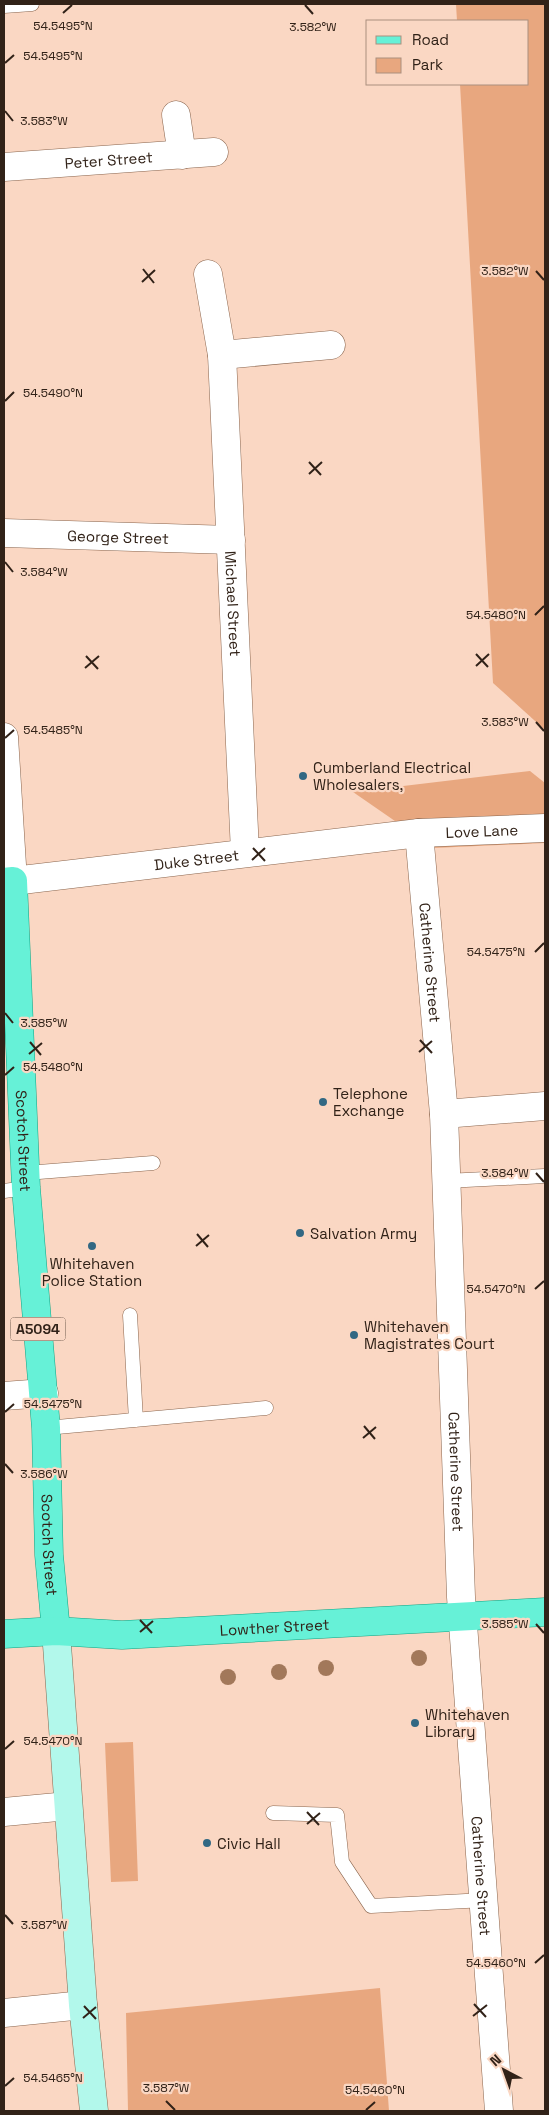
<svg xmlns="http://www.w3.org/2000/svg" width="549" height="2115" viewBox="0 0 549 2115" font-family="'Space Grotesk',sans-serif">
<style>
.green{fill:#e8a77f}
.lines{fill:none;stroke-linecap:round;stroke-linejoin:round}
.service-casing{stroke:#8a654d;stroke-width:15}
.minor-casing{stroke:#8a654d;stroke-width:29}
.secondary-casing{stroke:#8a654d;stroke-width:29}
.primary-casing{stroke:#11a383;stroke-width:29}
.service{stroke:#fff;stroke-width:14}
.minor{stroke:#fff;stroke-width:28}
.secondary{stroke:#b2f8eb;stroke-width:28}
.primary{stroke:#66f1d7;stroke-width:28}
.tree{fill:#a2785a}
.ticks{fill:none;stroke:#312218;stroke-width:2}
.poi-dot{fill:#326883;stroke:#fad7c3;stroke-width:2}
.labels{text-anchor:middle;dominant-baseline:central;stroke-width:4.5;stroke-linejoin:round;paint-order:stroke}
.shield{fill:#fad7c3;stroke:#6d584b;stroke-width:1}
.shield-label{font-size:14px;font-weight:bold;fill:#312218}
.street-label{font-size:15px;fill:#312218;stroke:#fad7c3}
.poi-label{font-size:15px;fill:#312218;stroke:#fad7c3;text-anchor:start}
.ticks-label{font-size:12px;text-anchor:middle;fill:#312218;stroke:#fad7c3;stroke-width:4.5;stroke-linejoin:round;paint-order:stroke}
</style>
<rect width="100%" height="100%" fill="#fad7c3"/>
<path class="green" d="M456,4H545V730L493,683L460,84H528V21H457Z
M530,771L545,783V843L434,848L353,792Z
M133,1742L138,1881L111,1882L105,1743Z
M380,1988L389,2111H128L126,2013Z"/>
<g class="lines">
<defs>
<path id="service" d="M4,6L32,4
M26,1173L153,1163
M446,1181L545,1176
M4,1191L26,1188
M130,1315L136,1420
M46,1428L266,1408
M273,1813L337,1815L342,1862L371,1906L485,1900"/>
<g id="minor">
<path d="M176,115L182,155"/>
<path id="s1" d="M4,167L214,152"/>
<path id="s2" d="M208,274L222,355L245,852"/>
<path d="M222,355L331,345"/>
<path id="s3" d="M4,533L231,540"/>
<path id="s4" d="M4,737L13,881L419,833L545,828"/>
<path id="s5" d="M419,833L444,1114L461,1597L499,2111"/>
<path d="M444,1114L545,1106"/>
<path d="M4,1396L44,1393"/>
<path d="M4,1812L68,1806"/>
<path d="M4,2013L83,2005"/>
</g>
<path id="secondary" d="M56,1631L83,2005L94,2111"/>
<g id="primary">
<path id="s6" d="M4,882L13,881L26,1188L46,1428L49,1555L56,1631"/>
<path id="s7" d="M4,1634L56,1631L122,1635L545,1612"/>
</g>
</defs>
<use href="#service" class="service-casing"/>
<use href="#minor" class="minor-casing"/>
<use href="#secondary" class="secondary-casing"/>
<use href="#primary" class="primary-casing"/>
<use href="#service" class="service"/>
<use href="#minor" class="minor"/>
<use href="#secondary" class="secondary"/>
<use href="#primary" class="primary"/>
</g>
<g class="tree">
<circle cx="419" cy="1658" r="8"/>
<circle cx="326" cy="1668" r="8"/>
<circle cx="279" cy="1672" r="8"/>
<circle cx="228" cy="1677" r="8"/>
</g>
<path class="ticks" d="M305,5L313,14M63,13L72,5M5,63L14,55M5,111L13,121M143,269L154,283M536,271L544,280M142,282L155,270M5,401L14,392M309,462L321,475M309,474L322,462M5,562L13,572M535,615L544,606M476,654L488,667M86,656L98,669M476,666L489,654M85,668L99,656M536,722L544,731M5,738L14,730M253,848L265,861M252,860L265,848M535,952L544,943M5,1013L13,1023M420,1040L432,1053M30,1042L41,1055M419,1052L432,1041M29,1054L42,1043M5,1075L14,1067M536,1173L544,1182M197,1234L208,1247M196,1246L209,1235M535,1289L544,1281M5,1412L14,1404M364,1426L375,1439M363,1438L376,1427M5,1464L13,1473M140,1620L152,1633M536,1624L544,1633M140,1632L153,1621M5,1749L14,1741M307,1812L319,1825M307,1824L320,1813M5,1915L13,1924M535,1963L544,1955M474,2004L486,2017M84,2006L96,2019M473,2016L487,2005M83,2018L96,2007M5,2086L14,2078M166,2101L175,2110M366,2110L375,2102"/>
<g class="poi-dot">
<circle cx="303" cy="776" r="5"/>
<circle cx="323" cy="1102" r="5"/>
<circle cx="300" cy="1233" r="5"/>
<circle cx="92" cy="1246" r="5"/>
<circle cx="354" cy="1335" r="5"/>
<circle cx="415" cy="1723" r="5"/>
<circle cx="207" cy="1843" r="5"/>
</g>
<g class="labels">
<rect class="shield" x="10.5" y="1317.5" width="55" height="23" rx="4"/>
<g class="shield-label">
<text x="38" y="1329">A5094</text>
</g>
<g class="street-label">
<text stroke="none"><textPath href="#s1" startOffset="105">Peter Street</textPath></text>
<text stroke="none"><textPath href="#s3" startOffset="114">George Street</textPath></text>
<text stroke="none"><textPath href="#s2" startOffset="331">Michael Street</textPath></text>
<text stroke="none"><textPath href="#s4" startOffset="616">Love Lane</textPath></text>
<text stroke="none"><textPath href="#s4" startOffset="329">Duke Street</textPath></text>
<text stroke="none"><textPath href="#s5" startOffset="130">Catherine Street</textPath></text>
<text stroke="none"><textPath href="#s6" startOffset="269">Scotch Street</textPath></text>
<text stroke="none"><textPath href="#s5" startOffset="640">Catherine Street</textPath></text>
<text stroke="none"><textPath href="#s6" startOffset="674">Scotch Street</textPath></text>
<text stroke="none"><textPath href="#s7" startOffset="271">Lowther Street</textPath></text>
<text stroke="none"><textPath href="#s5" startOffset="1045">Catherine Street</textPath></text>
</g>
<g class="poi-label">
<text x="313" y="767">Cumberland Electrical<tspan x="313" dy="17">Wholesalers,</tspan></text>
<text x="333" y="1093">Telephone<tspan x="333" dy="17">Exchange</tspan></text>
<text x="310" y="1233">Salvation Army</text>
<text x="92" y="1263" text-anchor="middle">Whitehaven<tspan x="92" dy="17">Police Station</tspan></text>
<text x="364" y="1326">Whitehaven<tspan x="364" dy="17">Magistrates Court</tspan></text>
<text x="425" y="1714">Whitehaven<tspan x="425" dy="17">Library</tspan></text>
<text x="217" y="1843">Civic Hall</text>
</g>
</g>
<g class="ticks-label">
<text x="63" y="30">54.5495°N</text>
<text x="313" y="31">3.582°W</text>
<text x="53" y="60">54.5495°N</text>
<text x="44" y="125">3.583°W</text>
<text x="505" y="275">3.582°W</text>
<text x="53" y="397">54.5490°N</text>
<text x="44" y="576">3.584°W</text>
<text x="496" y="619">54.5480°N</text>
<text x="505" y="726">3.583°W</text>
<text x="53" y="734">54.5485°N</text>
<text x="496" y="956">54.5475°N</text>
<text x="44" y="1027">3.585°W</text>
<text x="53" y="1071">54.5480°N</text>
<text x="505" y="1177">3.584°W</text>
<text x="496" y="1293">54.5470°N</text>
<text x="53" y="1408">54.5475°N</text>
<text x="44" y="1478">3.586°W</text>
<text x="505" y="1628">3.585°W</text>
<text x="53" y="1745">54.5470°N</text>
<text x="44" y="1929">3.587°W</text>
<text x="496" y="1967">54.5460°N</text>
<text x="53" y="2082">54.5465°N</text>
<text x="166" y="2092">3.587°W</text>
<text x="375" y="2094">54.5460°N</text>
</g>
<rect width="549" height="2115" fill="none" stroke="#312218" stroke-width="10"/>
<rect x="366" y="20" width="162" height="65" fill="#fad7c3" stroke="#aa8f7f"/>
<rect x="376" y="36" width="25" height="8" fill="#66f1d7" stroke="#aa8f7f"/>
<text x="412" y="45" font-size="15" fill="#312218">Road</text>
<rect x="376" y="58" width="25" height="15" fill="#e8a77f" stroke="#aa8f7f"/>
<text x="412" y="70" font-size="15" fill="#312218">Park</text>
<g transform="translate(504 2070) rotate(319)" stroke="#fad7c3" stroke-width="4" paint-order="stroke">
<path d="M0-4L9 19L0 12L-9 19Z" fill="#312218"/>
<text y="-8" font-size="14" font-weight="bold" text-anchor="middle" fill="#312218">N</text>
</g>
</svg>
